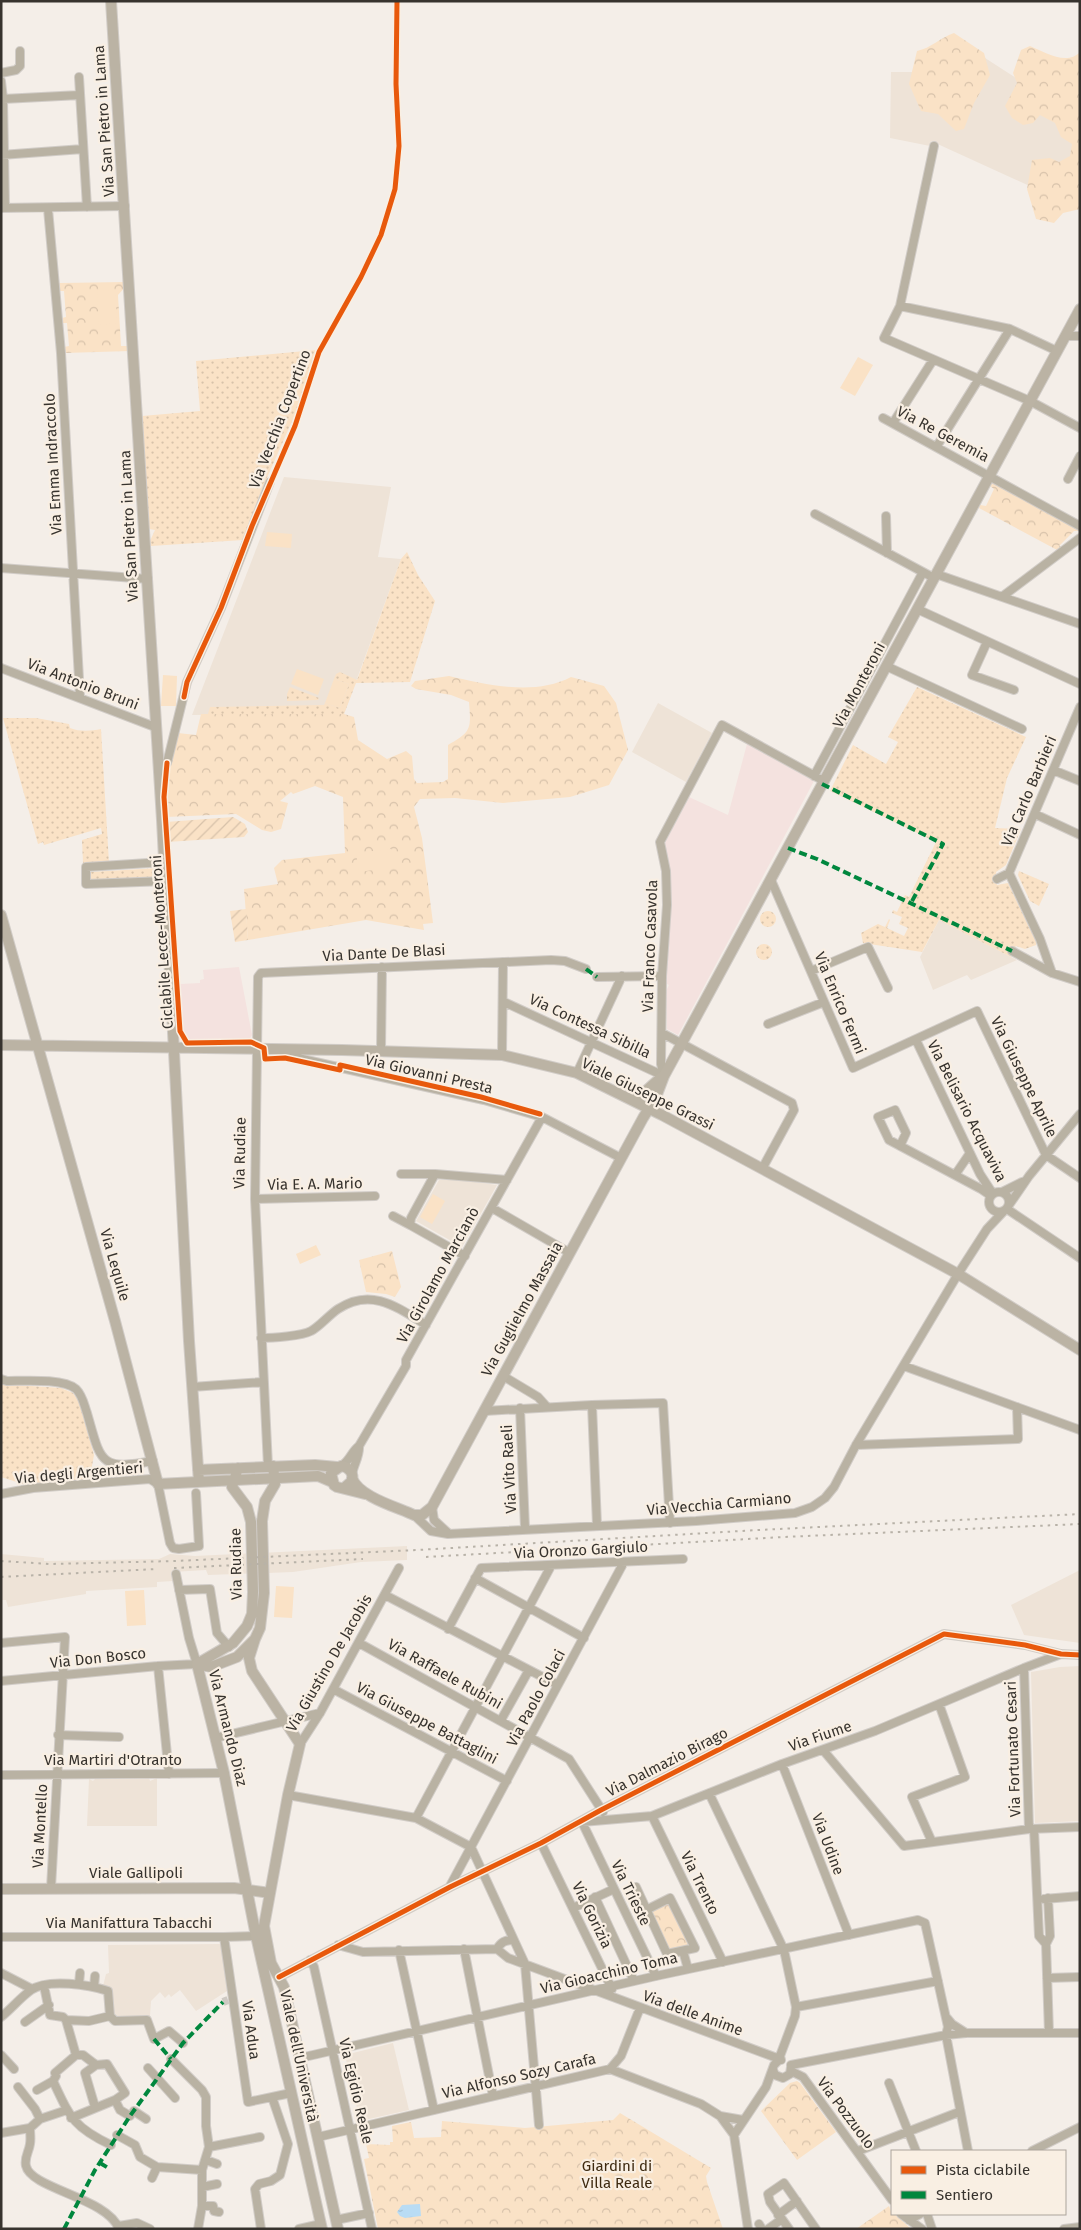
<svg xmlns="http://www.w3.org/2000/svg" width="1081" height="2230" viewBox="0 0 1081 2230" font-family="'Fira Sans',sans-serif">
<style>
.commercial{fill:#f4e2df}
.built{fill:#eee3d7}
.grass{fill:url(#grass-dots)}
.forest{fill:url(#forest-crowns)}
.garden{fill:url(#garden-furrows)}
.pitch{fill:#fae2c6}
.water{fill:url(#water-ripples)}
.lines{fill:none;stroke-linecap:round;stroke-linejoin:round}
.minor-tunnel{stroke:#cec9c3;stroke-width:8;stroke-dasharray:8 4;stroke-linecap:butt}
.minor-casing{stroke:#d1ccc7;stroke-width:10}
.major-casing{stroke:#d1ccc7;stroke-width:12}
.minor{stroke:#b9b2a3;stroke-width:8}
.major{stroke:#bbb3a4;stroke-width:10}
.rail{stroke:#b8b2a8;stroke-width:2;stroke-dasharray:2.5 5;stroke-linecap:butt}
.quiet{stroke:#00873e;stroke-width:4;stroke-dasharray:8 4;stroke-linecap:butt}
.cycleway-casing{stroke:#f9efe3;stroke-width:8}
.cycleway{stroke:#e8590c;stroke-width:5}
.labels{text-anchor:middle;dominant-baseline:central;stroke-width:4.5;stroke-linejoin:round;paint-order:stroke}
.street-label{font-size:15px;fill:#37332e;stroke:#f9efe3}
.park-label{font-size:15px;fill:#3e2a10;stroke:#f9efe3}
</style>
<defs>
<pattern id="grass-dots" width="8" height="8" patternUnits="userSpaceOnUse" patternTransform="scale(1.25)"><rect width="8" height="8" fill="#fae2c6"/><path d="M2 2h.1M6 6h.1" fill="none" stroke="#d7c2aa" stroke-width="1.8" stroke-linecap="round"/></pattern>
<pattern id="forest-crowns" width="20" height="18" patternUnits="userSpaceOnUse" patternTransform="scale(1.25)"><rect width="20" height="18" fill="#fae2c6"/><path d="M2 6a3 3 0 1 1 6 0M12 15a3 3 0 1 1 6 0" fill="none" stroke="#d7c2aa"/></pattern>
<pattern id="garden-furrows" width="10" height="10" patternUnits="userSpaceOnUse" patternTransform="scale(1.25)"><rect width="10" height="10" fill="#fae2c6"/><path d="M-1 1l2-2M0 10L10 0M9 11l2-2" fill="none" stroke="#d7c2aa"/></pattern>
<pattern id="water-ripples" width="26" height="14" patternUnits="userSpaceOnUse" patternTransform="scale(1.25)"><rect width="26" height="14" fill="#b9dcf4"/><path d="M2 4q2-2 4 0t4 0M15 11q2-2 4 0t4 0" fill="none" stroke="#a0bdd2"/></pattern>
</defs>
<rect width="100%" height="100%" fill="#f4eee8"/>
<path class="commercial" d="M747,744L814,781L678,1035L667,1029L666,991L669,985L665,983V965L671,887L665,843L689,797L728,815Z
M239,967L252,1035L249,1040H189L184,1037L180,984L200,983V980L204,979L203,970Z"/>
<path class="built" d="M968,47L1019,80L1073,104L1080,209L931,141L930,146L890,138L891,72H943Z
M284,477L391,487L378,557L401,559L344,714L192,715Z
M658,703L712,733L686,782L632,752Z
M939,920L1017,960L971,980L967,975L933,990L920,957Z
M439,1180H460L497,1185L462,1247L416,1221Z
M407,1546V1560L361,1562L293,1572L208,1575L206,1570L172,1572L173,1581L157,1582V1587L86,1591V1594L8,1607L6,1600H1V1554L44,1558V1561L159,1559L170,1554L195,1556Z
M1080,1570V1643L1024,1635L1011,1605Z
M1080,1666V1821L1035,1823L1031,1672L1060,1667Z
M149,1778L150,1781L157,1778V1826H87L89,1779L93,1781L95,1779Z
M221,1944L227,1991L196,2011L180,1990L171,1997L169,1994L165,1998L160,1992L151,2001L150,2016L120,2018L113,2013L112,1989L103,1986L106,1974L109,1973L108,1945Z
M393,2043L409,2110L360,2121L345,2055Z"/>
<path class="grass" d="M316,350L297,410L262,489L243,540L151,546L150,541L155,530L149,529L142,416L200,411L196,361Z
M407,552L418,575L435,601L410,682L356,683L344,714H208L210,707L324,705L325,703L340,708L349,684L334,679L336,674L340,672L357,680L401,559Z
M290,687L319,698L318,700L287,701V694Z
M917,687L1026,737L1007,778L995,828L1021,829L1006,865L996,872L997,885L1008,883L1036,942V945L1025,949L1016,946L1011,957L939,920L922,952L863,943L861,933L878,924L885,927L889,919L890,920L887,928L904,936L908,928L899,924L902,917L892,913L893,910L897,912L905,895L909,897L936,842L830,791L853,745L886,764L898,742L888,737Z
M3,718H36L69,724L70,728C80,732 91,731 101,729L109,863H83L82,840L102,834L101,828L44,845L43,842L38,844Z
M159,868V877L91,880V872Z
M1019,871L1049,884L1039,906L1030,901L1018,875Z
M760 919a8 8 0 1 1 16 0a8 8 0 1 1-16 0Z
M756 952a8 8 0 1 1 16 0a8 8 0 1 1-16 0Z
M1,1384L61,1388L73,1393L79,1402L94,1455L89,1482L26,1485L1,1477Z"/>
<path class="forest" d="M954,33L984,53L990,75L974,103L964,129L956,131L938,114L921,111L909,84L917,51C931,48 940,38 954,33Z
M1030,46C1044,52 1067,66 1080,52V209L1063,213L1054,223L1036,219L1027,189L1032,160L1050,158L1059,162L1070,156L1072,144L1061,137L1055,123L1040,115L1033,123L1023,125L1012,118L1005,106L1017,83L1013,73L1021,50Z
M126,282V286L118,295L121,346H130V351L64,353V347L69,346L67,323H62V318L66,317L64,291H59V283Z
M994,482L1080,529V531H1074L1059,546L1063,547L1059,551L979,508L980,505L986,506L994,489L990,486Z
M449,676C487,685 535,696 571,677L604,686L616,703L628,750L609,785L570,797L503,803L455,798L420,799L414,807L422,838L433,923L423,924L424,930L366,920L248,940L244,889L278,884L274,868L282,860L345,853L343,797L315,786L293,794L291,792L280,801L288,803L281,829L271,832L262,830L236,814L166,817C164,787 170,761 178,733L196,735L201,714H344L354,717L358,740L387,759L406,751L412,756L414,779L417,783L443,782L448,779V745C472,732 471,728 469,702L451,695L416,689L411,686L415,681Z
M392,1251L401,1287L395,1297L386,1294L366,1292L359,1260Z
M669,1901L691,1946L669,1951L650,1911Z
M797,2081L800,2083L836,2132L797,2160L761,2111L790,2083Z
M620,2113L711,2168L706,2176L707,2182L723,2229H378L364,2159L369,2158L366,2144L390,2145V2142H393L392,2126L411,2122L414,2138L441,2137L442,2121L525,2128L613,2120Z
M889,2206L892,2214H895L911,2229H856Z"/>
<path class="garden" d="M233,817L245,824L248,832L244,837L167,842L166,822Z
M246,909L248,940L235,942L230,911Z"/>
<path class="pitch" d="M115,290L117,323L99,325L97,291Z
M858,357L873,365L855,396L840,388Z
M267,532L292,534L291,548L265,546Z
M297,669L324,679L318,695L291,684Z
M163,675L177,676L176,706H161Z
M334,679L349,684L340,708L325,703Z
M391,849L394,867L359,872L356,853Z
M433,1194L445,1201L432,1224L420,1217Z
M316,1245L321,1255L300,1264L296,1254Z
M276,1586L294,1587L292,1618L274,1617Z
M144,1590L146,1625L127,1626L125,1591Z"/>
<path class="water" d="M420,2204L421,2216L405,2218L400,2216L397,2212L402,2205Z"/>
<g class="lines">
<path class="minor-tunnel" d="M223,2002L228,2000"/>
<defs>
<path id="minor" d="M1,73L16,70L20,66V51
M79,77L87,207
M1,81L3,99L5,208
M3,99L80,95
M934,146L900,306L884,338L1030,401L1080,428
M1,155L83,149
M1,208L125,206
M48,209L61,353L80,697
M900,306L1010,329L1057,351
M1065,336H1080
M883,418L1080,526
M893,423L933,360
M937,446L1010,329
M1068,479L1080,456
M815,514L934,578
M886,516L887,553
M1,568L148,579
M936,574L1080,624
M1003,596L1080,538
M917,609L1080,684
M987,642L972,675L1014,690
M886,666L1022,729
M1,668L155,727
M159,769L167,763L187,682L221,608L270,482
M1053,770L1080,781
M814,776L923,572
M1035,814L1080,835
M164,862L86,867V884L166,881
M1009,873L1040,939L1052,973
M997,879L1009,873L1080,707
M771,880L853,1068L977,1011L1046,1155L1080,1178
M1012,951L1052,973L1080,982
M811,971L868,947L888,988
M597,977L662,976
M504,1002L664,1076
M768,1024L824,1002
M662,1033L792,1103L794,1110L762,1169
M916,1040L980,1174L993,1194
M282,1051L302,1059L484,1100L542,1117L621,1158
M381,1051L382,967
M502,1055L503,962
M577,1073L622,976
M664,1076L661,1064L662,976L667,905L666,871L660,842L722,725L824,781
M900,1146L906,1133L895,1110L878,1117L889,1140L981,1189L991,1196
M401,1174H435
M955,1175L970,1153
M989 1202a10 10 0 1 1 20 0a10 10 0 1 1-20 0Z
M1002,1192L1022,1182
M255,1199L375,1196
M1009,1205L1029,1176L1080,1114
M492,1208L570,1253
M1007,1209L1080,1258
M393,1216L410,1225
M465,1256L410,1225L411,1218L435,1174L507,1180
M261,1338C272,1338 302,1336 311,1331C319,1327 329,1315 338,1309C371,1287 397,1307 426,1325
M904,1366L1080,1430
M503,1376L538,1397L547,1407
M1,1379L7,1381C24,1381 63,1378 76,1389C83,1396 84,1405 87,1413C101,1462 99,1471 153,1461
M192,1387L263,1382
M592,1405L663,1403L670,1523
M520,1408L525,1528
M485,1411L592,1405L597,1525
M856,1445L1018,1439L1017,1407
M268,1466L255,1199L258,977L261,973L551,960L565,961L586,969
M341,1466C350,1461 351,1452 359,1446L406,1366V1360L542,1117
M352,1474C354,1464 360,1455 359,1446
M1,1494L33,1488L150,1479L158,1484L170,1543L173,1548L179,1549L199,1546L196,1493
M432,1507L434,1520L447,1532
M414,1515L431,1531L448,1534L696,1521L795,1513L812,1507L825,1498L834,1487L856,1445L958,1274L987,1229L1003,1212
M475,1578L584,1638
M179,1590L210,1589L217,1633L229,1647
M385,1595L558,1685
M448,1629L481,1568L683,1559
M1,1643L65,1637L51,1888
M359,1643L569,1759L603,1812
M158,1666L169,1774
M1024,1668L1029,1829
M1,1681L158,1666L197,1664L189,1638L176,1574
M333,1689L507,1781
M501,1720L529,1670
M58,1735L119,1737
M215,1738L320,1713
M300,1744L320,1713L399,1568
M823,1750L904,1846L1029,1829L1080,1827
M782,1764L849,1935
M1,1775L224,1773
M709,1793L784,1950L796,2007L795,2016L780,2056L781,2060
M288,1795L416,1818L471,1847
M652,1816L723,1962
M416,1818L551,1566
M1034,1829L1039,1936L1046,1944
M932,1842L912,1797L965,1777L939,1704
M541,1843L612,1989
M471,1847L525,1964L539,2125
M450,1886L624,1562
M636,1887L667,1954L695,1948L670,1898L646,1910
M595,1897L634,1981
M1048,1898L1050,1936L1046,1944L1049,2033
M1044,1899L1080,1896
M573,1908L614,1889
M1,1937H224L256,1936
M224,1937L248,2102L291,2093
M338,1945L363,1952L497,1949L508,1958L777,2058L778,2061
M464,1949L493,2096
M497,1949C501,1942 505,1940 513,1940
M399,1950L434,2110
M683,1951L688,1969
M310,1960L314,1967L372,2229
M1,1973L32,1989
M656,1976L582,1822L652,1816L782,1764L875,1731L1024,1668L1061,1654
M279,1977L450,1887L541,1843L601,1810L944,1634L1025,1645L1061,1654L1080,1655
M1047,1978L1080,1977
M79,1984L80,1973
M44,1986L50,2015L63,2017L66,2020L76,2055H83L96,2065L107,2064L125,2093L115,2100L120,2110L130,2116
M94,1987L95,1976
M796,2007L938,1981
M110,2016L115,2021L147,2020L154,2039L169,2031L183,2043
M1,2017C11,2009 20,1998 31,1990C48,1978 90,1985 108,1991L110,2016
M947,2018L952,2024L966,2033
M66,2020L89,2021L110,2016
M25,2022L49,2005
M1,2055L14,2069
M76,2055L55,2073L56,2076L53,2081C70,2117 73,2127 111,2145
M300,2058L656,1976L918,1920L925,1923L948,2027L946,2035L968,2151
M171,2059L202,2090L206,2097V2126L209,2147L202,2170V2206L198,2229
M791,2065L946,2035L966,2033H1080
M148,2068L175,2098
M610,2069L621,2056L640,2008
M773,2070L775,2075L783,2078L790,2074L791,2067
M791,2071L803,2077L892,2200
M889,2083L916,2151
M18,2087L35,2109L40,2119
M37,2090L53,2081
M95,2107L85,2073L96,2065
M134,2111L146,2119
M720,2116L743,2120
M71,2118L115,2100
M30,2128C30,2133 31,2139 30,2144C29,2152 24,2157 26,2166C31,2189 108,2198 119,2229
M1,2133L30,2128L40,2119L67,2110
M117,2135L135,2145L140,2157L157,2167L202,2170
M734,2135L766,2087L774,2065L778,2061
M318,2137L610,2069L701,2104L720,2116L734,2135L748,2229
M209,2147L260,2137
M858,2151L959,2112
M1032,2151L1080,2127
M206,2160L217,2164
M152,2178L157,2167
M202,2187L217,2184
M202,2206H213L214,2211L219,2212
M901,2214L922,2229
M927,2214L932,2229
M778,2215L797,2201
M336,2220L369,2213
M909,2220L920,2214
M759,2224L762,2229
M119,2226L137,2223L150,2229
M261,2229L255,2189L259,2184L271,2181L280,2175L288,2144L272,2097
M299,2229L321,2224
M768,2229L782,2219
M789,2229L770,2202L768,2194L784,2183L816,2229
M1064,2229L1080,2227"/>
<path id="major" d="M111,1L162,820L189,1341L199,1482
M1,915L115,1321L158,1484L318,1476L332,1482
M1,1045L342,1050L502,1055L577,1073L662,1115L958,1274L1080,1350
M633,1100C646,1094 652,1083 664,1076
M198,1470L315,1465L337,1467
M352,1478C359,1497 397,1507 414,1515H422L432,1507L643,1118L656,1097L664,1076L1080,309
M344,1488L352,1481C354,1473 349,1467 341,1466L331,1473L334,1485L337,1487L365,1494
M255,1639L249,1658L252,1671L300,1744L288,1795L264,1926L271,1963L284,1987L338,2229
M197,1664L224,1773L256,1936L322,2229
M197,1664L211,1667L237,1657L255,1639L260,1628L264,1593L262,1521L265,1501L275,1484L273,1466
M197,1664L233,1643L247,1626L252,1614L253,1592L251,1522L247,1507L232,1487L238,1468
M1,1889L234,1888L270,1893"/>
</defs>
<use href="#minor" class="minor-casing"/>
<use href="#major" class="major-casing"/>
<use href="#minor" class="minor"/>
<use href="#major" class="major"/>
<path class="rail" d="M426,1557L784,1537L1080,1524
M1,1561L50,1564L175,1561L417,1550L758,1530L1080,1514
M174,1568L363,1559
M1,1577L156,1569"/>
<path class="quiet" d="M822,784L943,844L911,903
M788,848L817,859L1012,951
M586,969L597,977
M154,2039L171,2059
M100,2163L110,2169
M64,2229L95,2170L130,2116L183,2043L223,2002"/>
<defs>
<path id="cycleway" d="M184,697L187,682L221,608L252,526L295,426L319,352L361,277L381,235L395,189L399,146L396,84L397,1
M167,763L164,797L180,1031L187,1043L251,1042L264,1048L265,1059L285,1058L340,1070V1065L481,1097L540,1114
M279,1977L450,1887L541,1843L601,1810L944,1634L1025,1645L1061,1654L1080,1655"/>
</defs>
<use href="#cycleway" class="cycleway-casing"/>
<use href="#cycleway" class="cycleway"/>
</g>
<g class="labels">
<g class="street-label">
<text transform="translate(104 121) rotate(-94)">Via San Pietro in Lama</text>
<text transform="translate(280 419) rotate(-69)">Via Vecchia Copertino</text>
<text transform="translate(943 434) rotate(28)">Via Re Geremia</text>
<text transform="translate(53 464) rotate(-93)">Via Emma Indraccolo</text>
<text transform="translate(129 526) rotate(-93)">Via San Pietro in Lama</text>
<text transform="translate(83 684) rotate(21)">Via Antonio Bruni</text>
<text transform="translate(859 685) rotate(-62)">Via Monteroni</text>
<text transform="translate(1029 791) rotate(-67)">Via Carlo Barbieri</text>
<text transform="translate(162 942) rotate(-94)">Ciclabile Lecce-Monteroni</text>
<text transform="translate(650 946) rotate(-88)">Via Franco Casavola</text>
<text transform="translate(384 953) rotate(-3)">Via Dante De Blasi</text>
<text transform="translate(840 1003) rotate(67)">Via Enrico Fermi</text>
<text transform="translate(590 1026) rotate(25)">Via Contessa Sibilla</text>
<text transform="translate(429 1074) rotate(13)">Via Giovanni Presta</text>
<text transform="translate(1024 1077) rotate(64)">Via Giuseppe Aprile</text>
<text transform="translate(648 1094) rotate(26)">Viale Giuseppe Grassi</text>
<text transform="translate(967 1111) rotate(63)">Via Belisario Acquaviva</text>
<text transform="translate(240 1153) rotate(-89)">Via Rudiae</text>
<text transform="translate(315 1184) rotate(-1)">Via E. A. Mario</text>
<text transform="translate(115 1265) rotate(74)">Via Lequile</text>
<text transform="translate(438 1275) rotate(-61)">Via Girolamo Marcianò</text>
<text transform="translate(522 1309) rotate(-61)">Via Guglielmo Massaia</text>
<text transform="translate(509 1469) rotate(-93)">Via Vito Raeli</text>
<text transform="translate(79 1473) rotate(-5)">Via degli Argentieri</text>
<text transform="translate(719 1504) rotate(-5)">Via Vecchia Carmiano</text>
<text transform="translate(581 1550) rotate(-3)">Via Oronzo Gargiulo</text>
<text transform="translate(236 1564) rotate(-91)">Via Rudiae</text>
<text transform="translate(98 1658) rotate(-6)">Via Don Bosco</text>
<text transform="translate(329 1663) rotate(-60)">Via Giustino De Jacobis</text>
<text transform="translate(445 1674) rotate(29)">Via Raffaele Rubini</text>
<text transform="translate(536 1698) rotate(-62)">Via Paolo Colaci</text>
<text transform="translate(427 1723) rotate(28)">Via Giuseppe Battaglini</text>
<text transform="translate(228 1728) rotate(76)">Via Armando Diaz</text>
<text transform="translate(820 1736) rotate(-19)">Via Fiume</text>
<text transform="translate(1013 1749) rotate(-92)">Via Fortunato Cesari</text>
<text x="113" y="1760">Via Martiri d'Otranto</text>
<text transform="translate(667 1762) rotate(-27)">Via Dalmazio Birago</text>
<text transform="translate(40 1826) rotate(-87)">Via Montello</text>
<text transform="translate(828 1844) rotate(69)">Via Udine</text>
<text x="136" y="1873">Viale Gallipoli</text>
<text transform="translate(700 1883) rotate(64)">Via Trento</text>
<text transform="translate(631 1893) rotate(64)">Via Trieste</text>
<text transform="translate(592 1915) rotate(64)">Via Gorizia</text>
<text x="129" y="1923">Via Manifattura Tabacchi</text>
<text transform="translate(609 1973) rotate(-13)">Via Gioacchino Toma</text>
<text transform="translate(693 2013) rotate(20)">Via delle Anime</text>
<text transform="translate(251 2030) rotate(82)">Via Adua</text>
<text transform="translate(299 2056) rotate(78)">Viale dell'Università</text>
<text transform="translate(519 2076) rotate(-13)">Via Alfonso Sozy Carafa</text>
<text transform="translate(356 2091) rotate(77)">Via Egidio Reale</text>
<text transform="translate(846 2113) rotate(53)">Via Pozzuolo</text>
</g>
<g class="park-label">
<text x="617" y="2166">Giardini di<tspan x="617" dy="17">Villa Reale</tspan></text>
</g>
</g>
<rect width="1081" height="2230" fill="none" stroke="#37332e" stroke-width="5"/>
<rect x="891" y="2150" width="175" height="65" fill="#f9efe3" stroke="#aba49b"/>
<rect x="901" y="2166" width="25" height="8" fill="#e8590c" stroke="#aba49b"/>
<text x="936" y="2175" font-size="15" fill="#37332e">Pista ciclabile</text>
<rect x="901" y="2191" width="25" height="8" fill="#00873e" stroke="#aba49b"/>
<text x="936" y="2200" font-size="15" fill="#37332e">Sentiero</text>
</svg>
